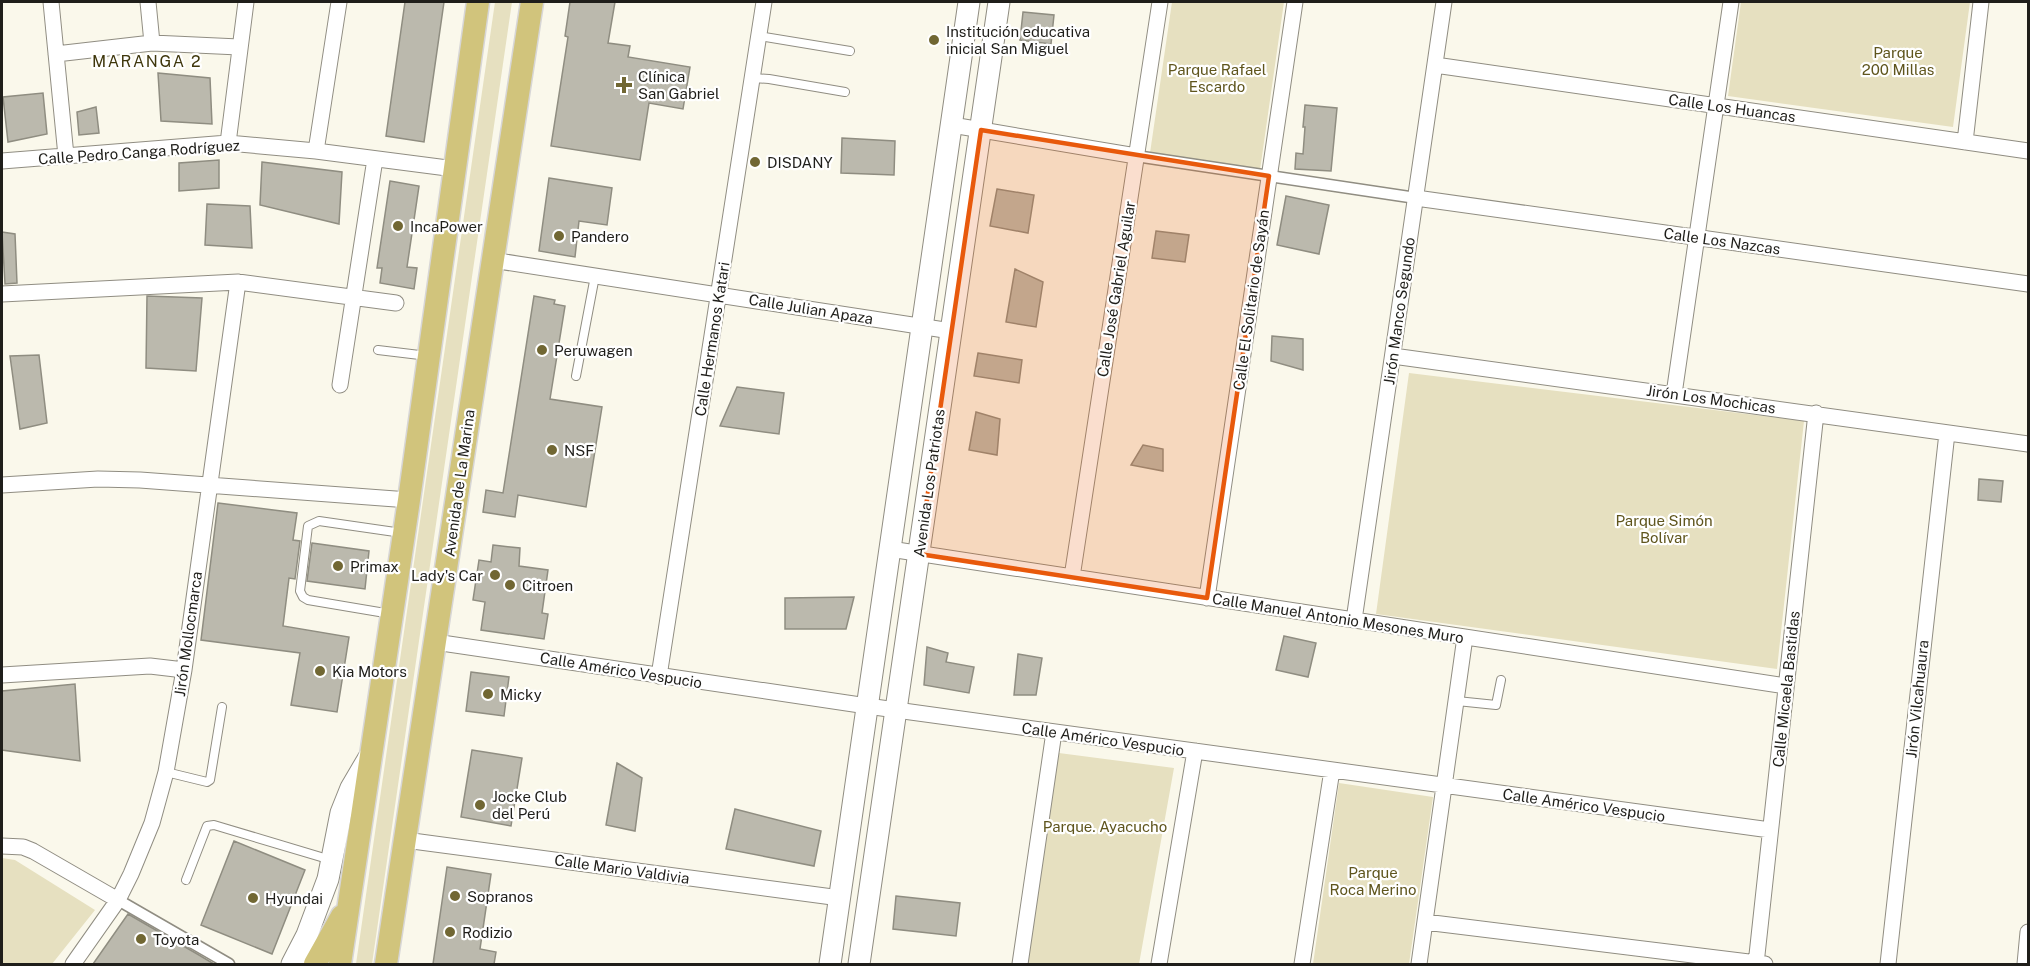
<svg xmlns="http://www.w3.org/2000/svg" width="2030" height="966" viewBox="0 0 2030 966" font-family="'Public Sans',sans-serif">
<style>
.green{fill:#e6e0c0}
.building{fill:#bbb9ad;stroke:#8f8d81;stroke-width:1.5}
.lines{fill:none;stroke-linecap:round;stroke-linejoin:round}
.service-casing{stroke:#908d82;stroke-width:10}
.pedestrian-casing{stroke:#908d82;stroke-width:13}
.minor-casing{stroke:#908d82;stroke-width:17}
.secondary-casing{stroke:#908d82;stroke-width:23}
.primary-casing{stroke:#d7d6d6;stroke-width:25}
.service{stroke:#fff;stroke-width:8}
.pedestrian{stroke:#fff;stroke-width:10}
.minor{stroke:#fff;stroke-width:15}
.secondary{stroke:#fff;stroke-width:21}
.primary{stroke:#d1c47c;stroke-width:22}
.marked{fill:#e8590c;fill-opacity:0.2;stroke:#e8590c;stroke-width:4.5;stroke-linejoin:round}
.poi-dot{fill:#716733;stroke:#fff;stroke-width:2}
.labels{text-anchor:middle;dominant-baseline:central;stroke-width:4.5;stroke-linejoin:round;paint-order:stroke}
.poi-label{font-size:15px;fill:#1f1e1a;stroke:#fff;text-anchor:start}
.park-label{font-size:15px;fill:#5f551d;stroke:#fff}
.street-label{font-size:15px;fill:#1f1e1a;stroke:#fff}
.neighbourhood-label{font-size:16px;letter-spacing:1.5px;fill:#3f370c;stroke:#fff}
</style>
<rect width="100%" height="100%" fill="#faf8eb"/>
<path class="green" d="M495,2H512L372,964H356Z
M1172,2H1284L1260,170L1150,153Z
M1741,2H1970L1953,127L1728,96Z
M1409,373L1804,421L1777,669L1376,614Z
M1059,753L1174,768L1139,964H1025Z
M1339,783L1433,797L1409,964H1313Z
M2,858L15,860L95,910L52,964H2Z"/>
<path class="building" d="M405,2H444L424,142L386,136Z
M570,2H615L608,43L630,46L628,57L690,67L683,109L649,103L640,160L551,146L568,37L565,36Z
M1023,12L1054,15L1051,44L1020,40Z
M158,73L210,78L212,124L161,121Z
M43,93L47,134L8,142L3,97Z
M1305,105L1337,108L1331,171L1295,169L1296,153L1303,154L1305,127H1303Z
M96,107L99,133L79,135L77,112Z
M842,138L895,141L894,175L841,173Z
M219,160V188L179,191V163Z
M262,162L342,172L339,224L260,205Z
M549,178L612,188L607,225L579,221L575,257L539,251Z
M390,181L419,186L407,267L417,268L414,289L380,283L382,268H377Z
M997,189L1034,195L1028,233L990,226Z
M1286,196L1329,205L1319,254L1277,245Z
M207,204L250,206L252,248L205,245Z
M1156,231L1189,235L1185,262L1152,258Z
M2,232L15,234L17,283L5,284Z
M1015,269L1043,282L1036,327L1006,322Z
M147,296L202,298L196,371L146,368Z
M534,296L555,300L554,304L565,306L550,399L602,407L586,507L518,495L515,517L483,512L486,490L503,493Z
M1272,336L1303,339V370L1271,361Z
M978,353L1022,360L1019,383L974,376Z
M39,355L47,423L20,429L10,356Z
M737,387L784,393L779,434L720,426Z
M976,412L1000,419L997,455L969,450Z
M1143,445L1163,449V471L1131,465Z
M1979,479L2003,481L2001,502L1978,500Z
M218,503L297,513L293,540L300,541L295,579L289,578L283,626L349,637L337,712L291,705L300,653L201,640Z
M312,543L369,551L365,589L307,581Z
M493,545L520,548L519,566L548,570L542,613L548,614L544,639L481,630L485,602L473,600L479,560L491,562Z
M854,597L846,629H785V598Z
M1284,636L1316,643L1308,677L1276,670Z
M927,647L948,653L946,662L974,667L969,693L924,685Z
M1018,654L1042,658L1036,695H1014Z
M471,672L509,677L504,716L466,711Z
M75,684L80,761L2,750V691Z
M472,750L522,758L511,826L461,817Z
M617,763L642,778L635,831L606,825Z
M735,809L821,831L814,866L726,849Z
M234,841L305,870L272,954L201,925Z
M447,867L491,874L480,949L496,952L494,964H433Z
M896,896L960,903L956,936L893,929Z
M128,914L199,955L214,964H93Z"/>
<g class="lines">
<defs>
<path id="service" d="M759,36L850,51
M752,78L769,79L845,92
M378,350L428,356
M576,376L595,276
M391,614L308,600L303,597L300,591L308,526L319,521L402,533
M1457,701L1496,705L1501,680
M166,772L207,782L210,780L222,707
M186,880L207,826L214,825L331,860"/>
<path id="pedestrian" d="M1136,156L1416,198
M118,900L229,964"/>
<path id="minor" d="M51,2L66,156
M148,2L152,43
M56,54L152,43L239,47
M1435,65L2028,151
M952,125L1136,156
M1965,142L1981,2
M228,143L246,2
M316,151L339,2
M2,161L228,143L316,151L455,169
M1416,198L2028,284
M492,260L951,331
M2,294L238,282L396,303
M1393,356L2028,444
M340,385L375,159
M1674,394L1731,2
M2,485L98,479L140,480L409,500
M890,549L1786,686
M1072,577L1160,2
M1207,598L1295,2
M1354,620L1444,2
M435,642L867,706L1770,830
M2,675L150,666L184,670
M659,676L764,2
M405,840L840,898
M2,846L23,847L33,851L118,900
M1425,922L1765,964
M73,964L118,900L131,874L152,823L166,772L184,670L238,282
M1020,964L1054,732
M1159,964L1195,751
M1302,964L1332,770
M1419,964L1465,637
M1756,964L1816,413
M1888,964L1947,433
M2025,964L2028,932"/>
<path id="secondary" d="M292,964L307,935L328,879L341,813L351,788L371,754
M830,964L969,2
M859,964L999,2"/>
<path id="primary" d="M315,964L342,916
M340,964L409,500L478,2
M386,964L532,2"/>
</defs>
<use href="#service" class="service-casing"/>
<use href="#pedestrian" class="pedestrian-casing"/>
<use href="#minor" class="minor-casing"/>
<use href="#secondary" class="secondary-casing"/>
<use href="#primary" class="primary-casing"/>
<use href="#service" class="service"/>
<use href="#pedestrian" class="pedestrian"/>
<use href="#minor" class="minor"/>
<use href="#secondary" class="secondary"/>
<use href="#primary" class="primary"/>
</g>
<path class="marked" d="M981,130L1269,176L1207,598L919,554Z"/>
<g class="poi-dot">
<circle cx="934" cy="40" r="6"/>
<path d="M621 76h6v6h6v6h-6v6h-6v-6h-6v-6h6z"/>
<circle cx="755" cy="162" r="6"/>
<circle cx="398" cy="226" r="6"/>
<circle cx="559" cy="236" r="6"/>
<circle cx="542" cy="350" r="6"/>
<circle cx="552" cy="450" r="6"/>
<circle cx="338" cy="566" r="6"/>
<circle cx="495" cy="575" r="6"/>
<circle cx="510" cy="585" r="6"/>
<circle cx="320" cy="671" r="6"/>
<circle cx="488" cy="694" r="6"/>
<circle cx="480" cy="805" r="6"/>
<circle cx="455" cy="896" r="6"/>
<circle cx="253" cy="898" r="6"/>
<circle cx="450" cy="932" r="6"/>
<circle cx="141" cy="939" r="6"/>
</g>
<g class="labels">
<g class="poi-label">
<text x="946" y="31">Institución educativa<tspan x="946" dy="17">inicial San Miguel</tspan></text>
<text x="638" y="76">Clínica<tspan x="638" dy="17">San Gabriel</tspan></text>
<text x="767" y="162">DISDANY</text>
<text x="410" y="226">IncaPower</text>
<text x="571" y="236">Pandero</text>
<text x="554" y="350">Peruwagen</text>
<text x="564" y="450">NSF</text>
<text x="350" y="566">Primax</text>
<text x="483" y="575" text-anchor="end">Lady's Car</text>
<text x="522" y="585">Citroen</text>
<text x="332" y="671">Kia Motors</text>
<text x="500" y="694">Micky</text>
<text x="492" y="796">Jocke Club<tspan x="492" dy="17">del Perú</tspan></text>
<text x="467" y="896">Sopranos</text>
<text x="265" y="898">Hyundai</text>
<text x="462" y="932">Rodizio</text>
<text x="153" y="939">Toyota</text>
</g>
<g class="park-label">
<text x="1898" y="52">Parque<tspan x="1898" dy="17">200 Millas</tspan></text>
<text x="1217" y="69">Parque Rafael<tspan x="1217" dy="17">Escardo</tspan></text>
<text x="1664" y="520">Parque Simón<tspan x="1664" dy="17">Bolívar</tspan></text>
<text x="1105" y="826">Parque. Ayacucho</text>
<text x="1373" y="872">Parque<tspan x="1373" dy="17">Roca Merino</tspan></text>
</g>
<g class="street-label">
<text transform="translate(1732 108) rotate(8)">Calle Los Huancas</text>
<text transform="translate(139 152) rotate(-4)">Calle Pedro Canga Rodríguez</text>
<text transform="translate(1722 241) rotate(8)">Calle Los Nazcas</text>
<text transform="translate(1116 289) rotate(-81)">Calle José Gabriel Aguilar</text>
<text transform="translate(1251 300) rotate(-82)">Calle El Solitario de Sayán</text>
<text transform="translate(811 309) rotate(9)">Calle Julian Apaza</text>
<text transform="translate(1399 311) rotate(-82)">Jirón Manco Segundo</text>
<text transform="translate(712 339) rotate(-81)">Calle Hermanos Katari</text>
<text transform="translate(1711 399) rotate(8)">Jirón Los Mochicas</text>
<text transform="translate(459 483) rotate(-82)">Avenida de La Marina</text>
<text transform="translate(929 483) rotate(-82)">Avenida Los Patriotas</text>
<text transform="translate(1338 618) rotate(9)">Calle Manuel Antonio Mesones Muro</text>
<text transform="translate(188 634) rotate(-82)">Jirón Mollocmarca</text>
<text transform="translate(621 670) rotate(9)">Calle Américo Vespucio</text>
<text transform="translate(1786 689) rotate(-84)">Calle Micaela Bastidas</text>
<text transform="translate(1917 699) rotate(-84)">Jirón Vilcahuaura</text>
<text transform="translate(1103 739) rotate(8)">Calle Américo Vespucio</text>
<text transform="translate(1584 805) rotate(8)">Calle Américo Vespucio</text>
<text transform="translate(622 869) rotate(8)">Calle Mario Valdivia</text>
</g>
<g class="neighbourhood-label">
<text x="147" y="61">MARANGA 2</text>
</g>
</g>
<rect width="2030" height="966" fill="none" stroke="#1f1e1a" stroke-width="6"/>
</svg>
